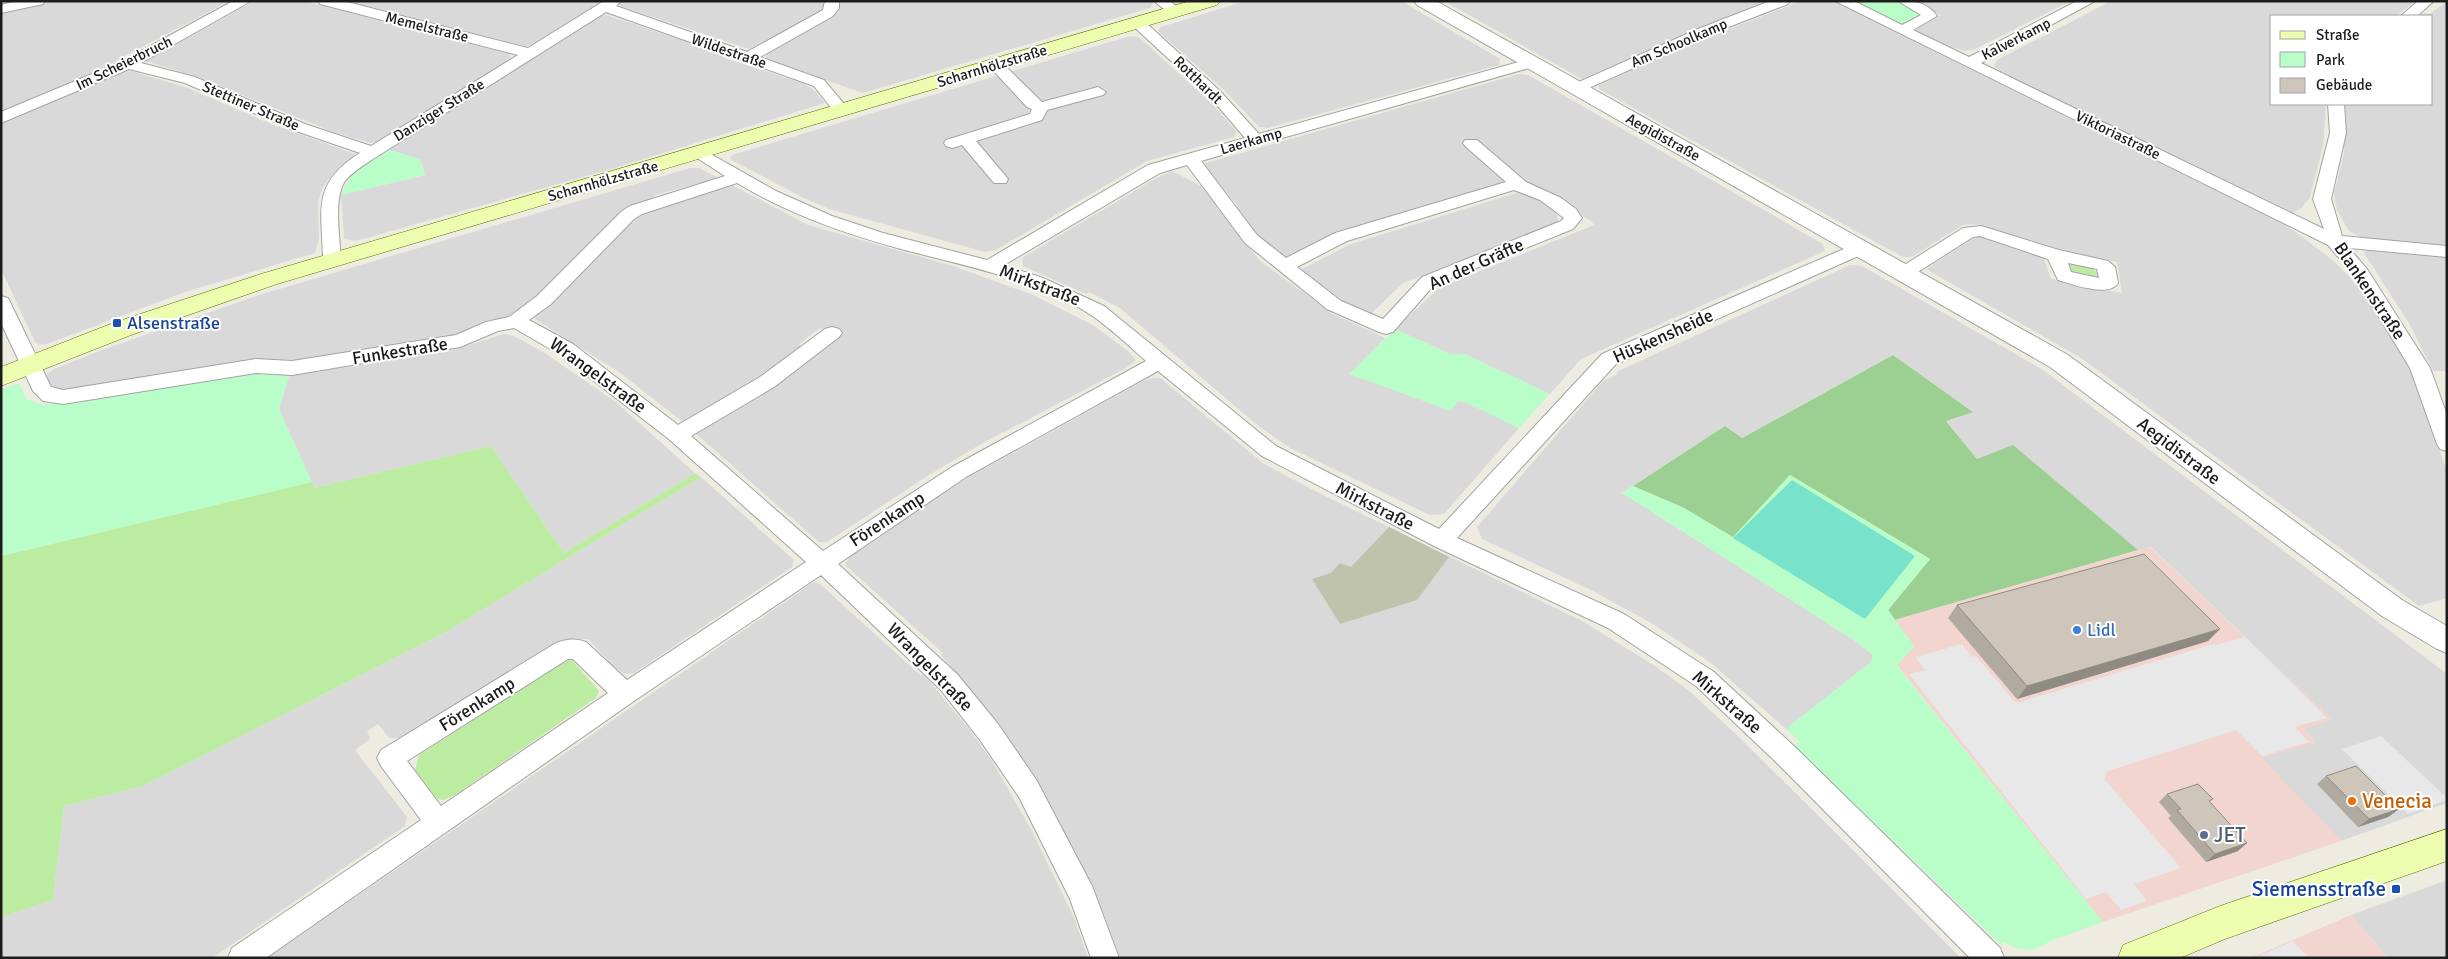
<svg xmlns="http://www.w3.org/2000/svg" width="2448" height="959" viewBox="0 0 2448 959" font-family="Signika,sans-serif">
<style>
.residential{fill:#dad9d9}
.commercial{fill:#f1d5ce}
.construction{fill:#bfc3ac}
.grass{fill:#bbeca2}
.forest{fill:#9bd092}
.park{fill:#b9fdc9}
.pitch{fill:#78e3ca}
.parking{fill:#e8e8e8}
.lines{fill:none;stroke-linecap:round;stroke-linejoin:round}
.minor-casing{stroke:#a3a3a3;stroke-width:2}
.tertiary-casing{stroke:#a3a3a3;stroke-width:2}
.secondary-casing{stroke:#577600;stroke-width:1}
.minor{fill:#fff;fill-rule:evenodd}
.tertiary{fill:#fff;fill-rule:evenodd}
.secondary{fill:#edfdaf;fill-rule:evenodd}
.wall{fill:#b1aaa0}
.shaded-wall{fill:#908b82}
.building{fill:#cec6ba;stroke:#908b82}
.transit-dot{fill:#1a4fb4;stroke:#fff;stroke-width:2}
.shop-dot{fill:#3f7fe0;stroke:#fff;stroke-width:2}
.food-dot{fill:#e8710a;stroke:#fff;stroke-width:2}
.service-dot{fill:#5c6f8a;stroke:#fff;stroke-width:2}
.labels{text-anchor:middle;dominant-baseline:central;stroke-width:4;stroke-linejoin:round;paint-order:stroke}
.far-street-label{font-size:15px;fill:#1c1c1c;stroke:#fff}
.street-label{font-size:18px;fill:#1c1c1c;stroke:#fff}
.transit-label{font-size:18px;fill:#164399;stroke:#fff;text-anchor:start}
.shop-label{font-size:18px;fill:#366cbe;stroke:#fff;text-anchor:start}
.near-food-label{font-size:21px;fill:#c56008;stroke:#fff;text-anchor:start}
.near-service-label{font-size:21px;fill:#4e5e75;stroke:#fff;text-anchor:start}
.near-transit-label{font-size:21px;fill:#164399;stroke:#fff;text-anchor:end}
</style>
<rect width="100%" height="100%" fill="#eeece0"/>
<path class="residential" d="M55,1H229L99,70L1,111V13Z
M254,1H304L509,54L511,57L504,63L381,141L371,143L333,132L198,77L146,61Z
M346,1H603L535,44L525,46Z
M621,1H823L824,6L819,13L749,49L620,6L618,4Z
M841,1H1151L1153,4L1150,8L863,93L765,59L767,52L835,14Z
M1246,1H1401L1500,59L1499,65L1268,128L1259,127L1225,91L1158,31L1161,27Z
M1444,1H1769L1706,25L1582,79Z
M1801,1H1832L2285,224L2335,262L2364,293L2411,371L2447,471V598L2419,606L2081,358L1926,269L1977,236L2043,256L2051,279L2122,293L2117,262L2079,254L1973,224L1963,225L1912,257H1903L1599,89V85L1691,44Z
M1912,1H2071L1975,49L1964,51L1945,45L1917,31V28L1941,15Z
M2111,1H2416L2396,16H2272V104H2326L2323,146L2310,197L2302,208L2290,214L2012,80L2014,78L1996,68L1994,65L1997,60Z
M2447,1V247L2362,238L2349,231L2337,210L2334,194L2344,153L2345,104H2432V16H2421L2425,13L2430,14Z
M603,14L725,54L722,57L805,84L816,92L825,103L618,167L356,241L344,239L341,195L425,175L420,159L389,150Z
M1130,36L1139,37L1214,106L1237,132L1234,137L1147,161L996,250L985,252L829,209L802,197L730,159L732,155Z
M131,71L185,87L271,124L355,154V156L333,175L323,187L318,202L319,239L315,253L185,292L47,344L39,345L35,342L1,269V123L119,73Z
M1519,74L1528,75L1736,194L1823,244L1825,251L1581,359L1550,394L1464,354H1450L1395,329L1439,288L1594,225L1592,222L1520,177L1337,234L1292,256L1284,257L1259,240L1232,208L1238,206L1202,164Z
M690,168H699L721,179L706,184L699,183L656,195L559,274L543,290L547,291L510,317L491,321L459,336L295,363L59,390L51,389L45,376L54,369L102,350L259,295Z
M1172,171L1201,186L1260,261L1333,314L1385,338L1350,374L1450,410L1458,401L1465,402L1519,428L1444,514L1430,515L1290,448L1256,424L1120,308L1089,292L1086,294L1023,266L1022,258L1151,181Z
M730,184L808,225L953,266L1033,295L1093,325L1128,351L1136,360L1126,368L981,444L929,475L827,542H819L694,432L836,335L820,328L799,344L803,348L778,368L684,423L619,372L530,316L650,206Z
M1516,193L1529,194L1551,208L1556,212L1558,220L1553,225L1403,283L1370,315L1346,303L1300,270L1351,244Z
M2377,249L2447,257V371H2433L2410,325L2364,253L2367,250Z
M1850,265L1862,266L2043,370L2447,674V803L2341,841L2261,758L2315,742L2303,729L2331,719L2151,547L2138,550L2013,446L1977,459L1946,420L1972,411L1893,355L1741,438L1725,426L1622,493L1854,640L1873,655L1871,662L1786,729L1711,663L1653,624L1593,591L1482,539L1477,527L1603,381L1616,375L1618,371Z
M504,334L514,336L546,354L616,402L695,473L564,553L491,446L314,488L279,409L289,376L446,352Z
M1155,378H1160L1264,464L1319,493L1584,622L1655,666L1687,689L1738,736L1961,958H1120L1104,915L1052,808L996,723L941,655L943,653L845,565L849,557L955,485L1145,380Z
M701,477L794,560L792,567L634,673L625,674L616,669L588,639H569L548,648L409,738H389L378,724L367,731L370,737L369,740L355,750L407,817L405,826L212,958H1V917L53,900L64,806L143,786L446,632Z
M814,582L820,584L920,675H924L970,730L992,761L1032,831L1075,920L1088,958H267Z
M2447,880V958H2388L2351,915Z"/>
<path class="commercial" d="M2150,547L2332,720L2303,729L2316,742L2262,758L2341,841L2103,922L1897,665L1914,646L1894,620Z
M2351,915L2388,958H2250L2272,949Z"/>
<path class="construction" d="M1389,527L1449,557L1417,600L1340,624L1312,579L1331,573L1340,563L1351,567Z"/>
<path class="grass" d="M2071,264L2091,267L2098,274C2090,281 2077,275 2069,271L2068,265Z
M491,446L564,553L695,473L701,477L446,632L143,786L64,806L53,900L1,917V556L312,482L314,488Z
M571,659L599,691L596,698L455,795L443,800L437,799L415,770L419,755L565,661Z"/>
<path class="forest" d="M1893,355L1973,412L1946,421L1977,459L2013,445L2138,550L1894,620L1888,610L1930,559L1790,475L1733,538L1684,508L1633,486L1725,426L1742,438Z"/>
<path class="park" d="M1850,1H1897L1924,15L1906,24H1899Z
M389,150L420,159L425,175L341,195C349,172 369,161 389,150Z
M1395,329L1450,354H1464L1550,394L1519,428L1465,402L1458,401L1451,411L1349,374Z
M247,374L289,376L279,409L312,482L1,556V390L19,383L26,399L44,405Z
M1790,475L1930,559L1888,610L1914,646L1897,666L2103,922L2053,940L2033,950L2015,948L2004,942L2001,945L1794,746L1800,742L1786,729L1871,662L1873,655L1854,640L1622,493L1633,486L1684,508L1733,537Z"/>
<path class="pitch" d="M1792,480L1915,556L1865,619L1733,538Z"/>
<path class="parking" d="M2245,637L2327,718L2295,727L2309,742L2262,756L2236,730L2108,771L2105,774V780L2181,868L2134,884L2147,901L2121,910L2106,892L2086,899L1909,674L1925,670L1915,657L1962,644L1972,657L1976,656L2016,703L2214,644L2216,645Z
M2381,736L2447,798V800L2408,814L2342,749Z
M2293,941L2309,958H2254Z"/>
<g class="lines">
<defs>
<path id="minor" d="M17,1H45L43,4L1,13V5Z
M233,1H251L141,63L195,77L305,124L371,146L518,55L320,4L318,1H343L528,48L604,1H621L616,6L747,52L823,10L825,1H839V8L833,16L760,57L824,80L850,111L848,114H836L814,86L606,12L373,159C364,165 352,172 345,181C333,199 340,239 341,260L338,264H326L323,260C322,209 311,184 360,153L293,130L185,83L129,69L1,123V112L123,61Z
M1154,1H1170L1183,12L1181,15H1171Z
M1770,1H1790L1788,4L1708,35L1582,91L1577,93L1569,88L1572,85L1698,29Z
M1835,1H1854L1902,25L1921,15L1898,1C1914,1 1927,2 1937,16L1913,30L1969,57L2077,1H2095L1981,63L2324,229L2313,199L2330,133L2328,104H2344L2346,133L2331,199L2342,236L2447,246V257L2349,248L2367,269L2430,368L2447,415V451L2440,449L2437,444L2410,368L2354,276L2328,245Z
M2418,1H2434L2417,16H2401Z
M1138,19L1143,20L1220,91L1259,134L1526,60H1536L1539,63L1536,66L1201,161L1257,235L1286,258L1335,233L1506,182L1465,146L1463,143L1465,140H1477L1526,182L1561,198L1576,209L1582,218L1573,229L1434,285L1393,332L1386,334L1379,332L1327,309L1245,243L1187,165L1160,173L1004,265L1043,278L1104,306L1276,446L1439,529L1602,354L1853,245H1865L1868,249L1865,253L1616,364L1457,538L1624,614L1714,672L1797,749L2000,948L2004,958H1970L1779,765L1696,686L1608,628L1434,546L1262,456L1158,371L966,477L838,564L958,675L998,724L1037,781L1092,886L1119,958H1091L1070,899L1019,797L980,740L940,689L821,575L634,701L266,958H228L232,948L421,820L381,766L377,758L381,750L556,643C566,639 576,638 586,642L627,680L806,562L670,440L559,354L514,328L498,331L460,347L292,375L256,373L63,404L43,401L33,391L1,323V296L8,298L10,302L51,387L63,390L256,359L292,361L456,335L486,322L509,317L537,296L622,211L630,206L725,176L694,156L692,153L694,150L700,148L776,191L832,216L883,233L987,260L1148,165L1245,138L1210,97L1133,26L1131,23L1133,20ZM737,183C789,214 843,233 901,249C961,265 1040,280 1091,315C1110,328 1128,345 1146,361L952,467L823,551L691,436L774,387L839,337L842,333L839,329L832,327L825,329L760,377L678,425L573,344L529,320L551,304L634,219L642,214ZM1514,190L1540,200L1564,218L1561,221L1422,277L1383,319L1341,301L1297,267L1347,241ZM568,659H573L608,693L441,806L407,761Z
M996,60L1001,62L1042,102L1098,87L1106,92L1103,95L1047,110L1042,120L976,141L1008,179L1006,183H994L962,145L952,148L946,146L944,143L946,140L1030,114L1032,109L1027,107L988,65Z
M1981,226L2059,250L2108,261L2115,267L2118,283C2109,298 2072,284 2058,280L2048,259L1980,236L1973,237L1910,277H1898L1895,273L1898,269L1963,228ZM2068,263L2097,269L2099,278L2071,272Z"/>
<path id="tertiary" d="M1414,1H1436L2068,355L2402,600L2447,626V653L2437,649L2382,616L2050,367L1417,5Z"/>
<path id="secondary" d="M1190,1H1220L1217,5L277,284L131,335L1,386V367L113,323L261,274Z
M2447,829V861L2225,939L2180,958H2118L2123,945L2220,906Z"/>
</defs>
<use href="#minor" class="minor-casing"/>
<use href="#tertiary" class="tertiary-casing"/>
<use href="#secondary" class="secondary-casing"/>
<use href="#minor" class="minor"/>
<use href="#tertiary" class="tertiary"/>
<use href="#secondary" class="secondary"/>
</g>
<path class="wall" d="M1957,605L2208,641L2017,699L1948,618Z
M2326,776L2399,809L2388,817L2358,827L2317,784Z
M2167,794L2210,802L2238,851L2206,862L2168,818L2171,816L2159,802Z"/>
<path class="shaded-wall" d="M2220,629L2208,641L2017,699L2027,686Z
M2399,809L2388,817L2358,827L2369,819Z
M2247,843L2238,851L2206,862L2215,854Z"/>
<path class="building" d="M2144,554L2220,629L2027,686L1957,605Z
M2356,766L2399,809L2369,819L2326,776Z
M2198,784L2213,799L2209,801L2247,843L2215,854L2177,810L2181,809L2167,794Z"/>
<g class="transit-dot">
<rect x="112" y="318" width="10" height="10" rx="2.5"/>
<rect x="2391" y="884" width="10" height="10" rx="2.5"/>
</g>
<circle class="shop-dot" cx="2077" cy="630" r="5"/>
<circle class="food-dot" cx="2352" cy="801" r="5"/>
<circle class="service-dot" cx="2204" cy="835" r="5"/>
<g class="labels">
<g class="far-street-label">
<text transform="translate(427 27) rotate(14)">Memelstraße</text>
<text transform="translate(2016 39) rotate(-27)">Kalverkamp</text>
<text transform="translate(1679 43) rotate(-23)">Am Schoolkamp</text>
<text transform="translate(729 51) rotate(19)">Wildestraße</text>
<text transform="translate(124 63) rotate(-26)">Im Scheierbruch</text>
<text transform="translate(992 66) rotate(-17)">Scharnhölzstraße</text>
<text transform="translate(1198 80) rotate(44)">Rotthardt</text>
<text transform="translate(251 106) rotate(23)">Stettiner Straße</text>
<text transform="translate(439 110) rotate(-32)">Danziger Straße</text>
<text transform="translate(2118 135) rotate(26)">Viktoriastraße</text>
<text transform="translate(1663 137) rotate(29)">Aegidistraße</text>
<text transform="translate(1251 141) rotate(-16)">Laerkamp</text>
<text transform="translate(603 181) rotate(-16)">Scharnhölzstraße</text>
</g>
<g class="street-label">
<text transform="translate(1476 264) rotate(-24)">An der Gräfte</text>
<text transform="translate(1040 285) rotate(21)">Mirkstraße</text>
<text transform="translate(2370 291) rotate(56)">Blankenstraße</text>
<text transform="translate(1663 336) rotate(-24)">Hüskensheide</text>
<text transform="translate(400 351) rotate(-9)">Funkestraße</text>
<text transform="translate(598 375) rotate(36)">Wrangelstraße</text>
<text transform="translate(2179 451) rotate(37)">Aegidistraße</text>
<text transform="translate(1375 506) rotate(27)">Mirkstraße</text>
<text transform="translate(887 519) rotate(-33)">Förenkamp</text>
<text transform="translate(930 667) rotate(46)">Wrangelstraße</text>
<text transform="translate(1727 702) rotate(41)">Mirkstraße</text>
<text transform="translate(477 704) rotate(-32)">Förenkamp</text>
</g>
<g class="transit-label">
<text x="127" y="323">Alsenstraße</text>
</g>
<g class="shop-label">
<text x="2087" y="630">Lidl</text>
</g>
<g class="near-food-label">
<text x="2362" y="801">Venecia</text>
</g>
<g class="near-service-label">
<text x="2214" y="835">JET</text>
</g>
<g class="near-transit-label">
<text x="2386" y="889">Siemensstraße</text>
</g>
</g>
<rect width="2448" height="959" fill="none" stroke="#1c1c1c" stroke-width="5"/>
<rect x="2270" y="15" width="162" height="90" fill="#ffffff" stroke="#a4a4a4"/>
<rect x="2280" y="31" width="25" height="8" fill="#edfdaf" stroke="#a4a4a4"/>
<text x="2316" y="40" font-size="15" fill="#1c1c1c">Straße</text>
<rect x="2280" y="52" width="25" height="15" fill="#b9fdc9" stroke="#a4a4a4"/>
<text x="2316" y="65" font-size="15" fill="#1c1c1c">Park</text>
<rect x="2280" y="78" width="25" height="15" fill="#cec6ba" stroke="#a4a4a4"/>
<text x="2316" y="90" font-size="15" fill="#1c1c1c">Gebäude</text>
</svg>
